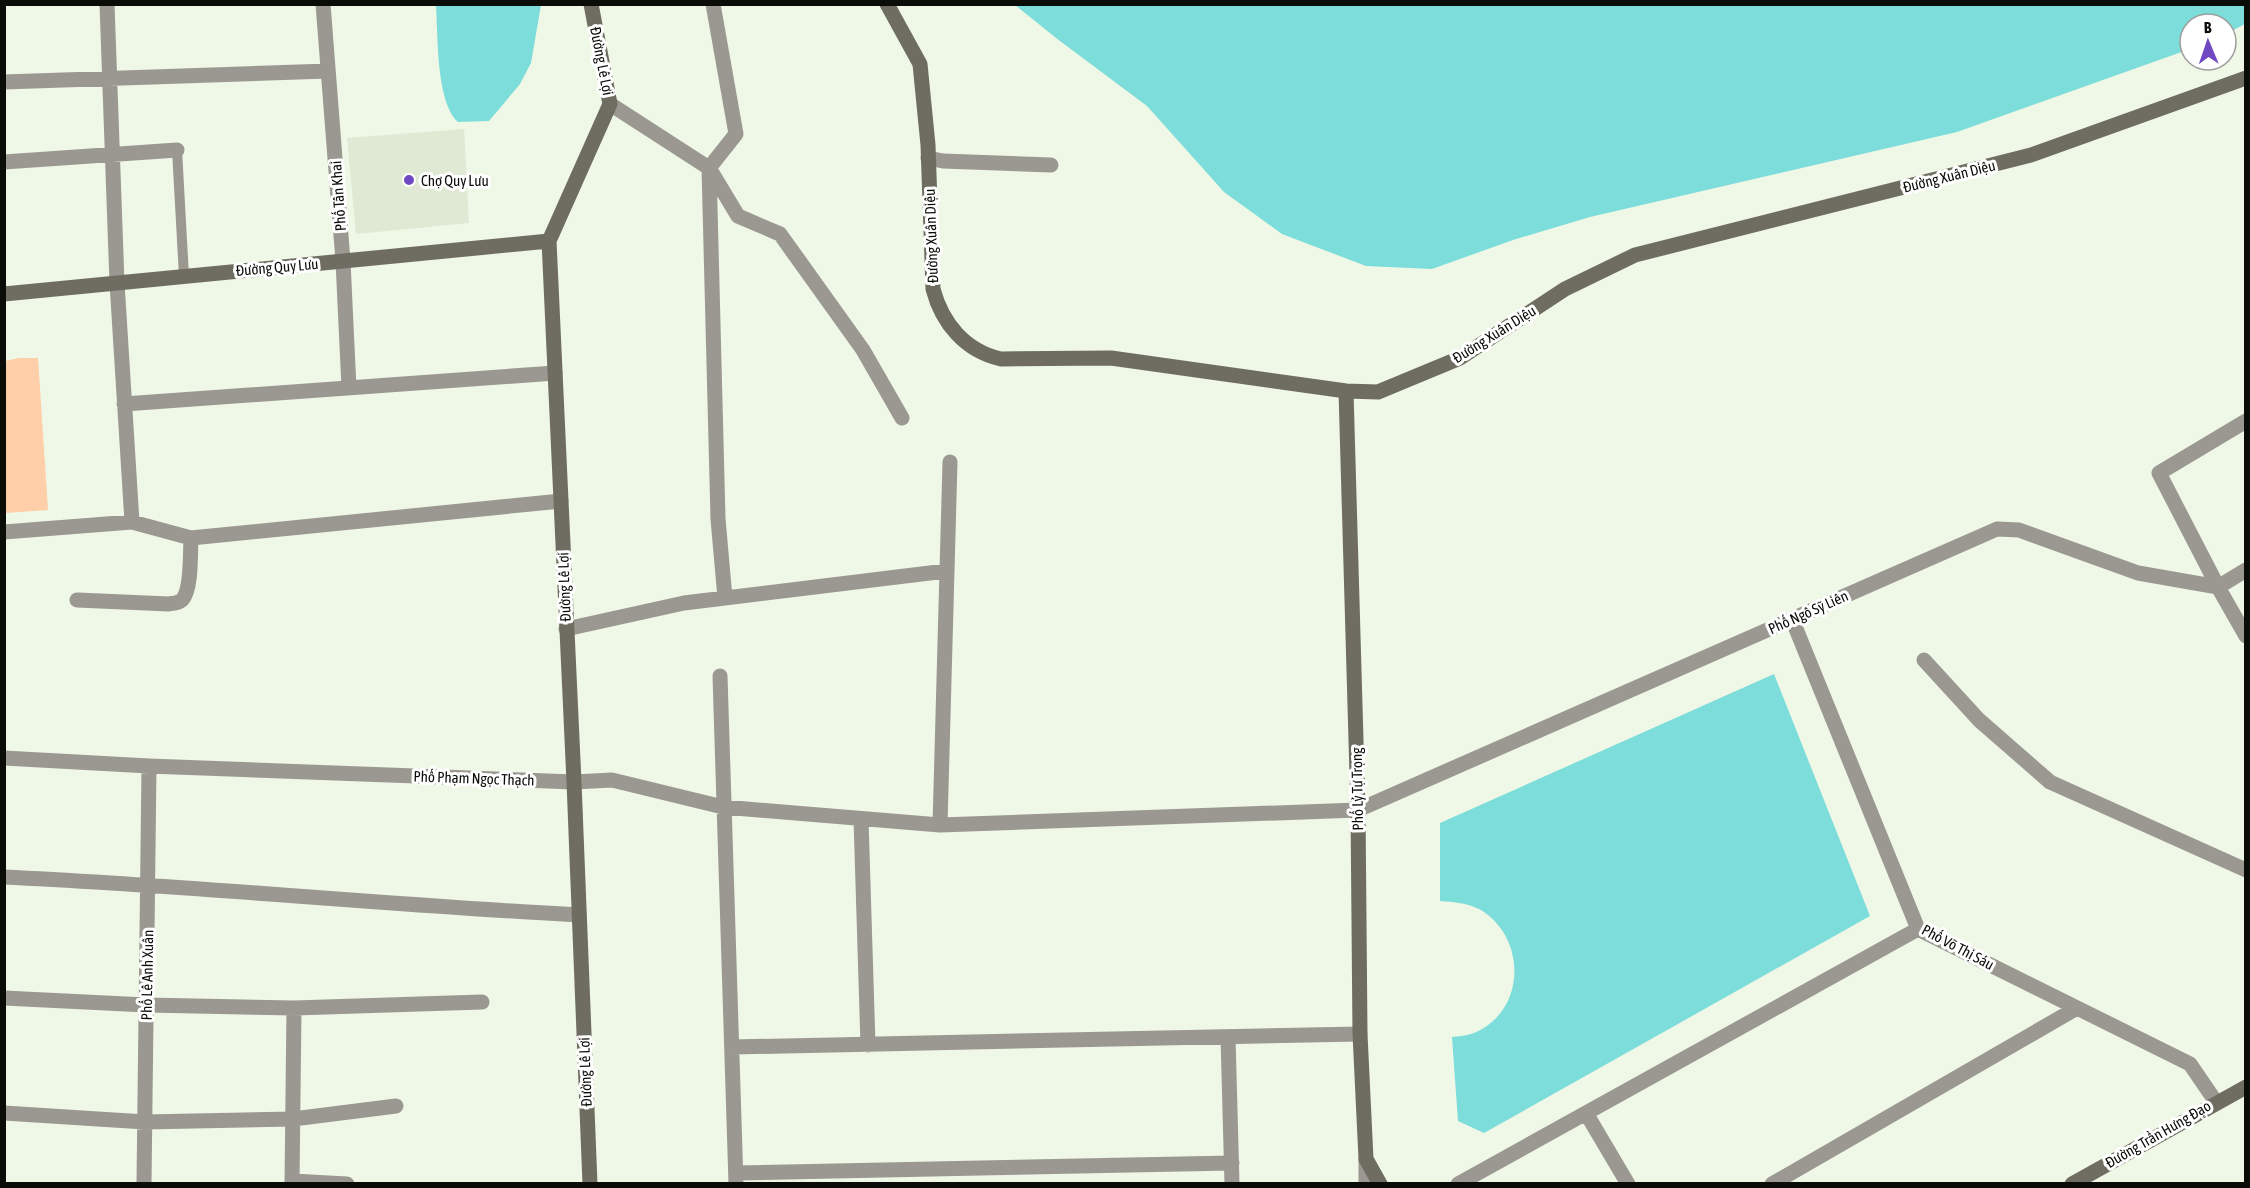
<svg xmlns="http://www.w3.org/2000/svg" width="2250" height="1188" viewBox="0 0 2250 1188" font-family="'Asap Condensed',sans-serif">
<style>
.built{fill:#dfe9d3}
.green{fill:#fecfa8}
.water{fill:#7cdddb}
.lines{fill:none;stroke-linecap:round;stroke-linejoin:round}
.lane{stroke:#9a9891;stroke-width:10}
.street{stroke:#9a9891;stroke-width:15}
.secondary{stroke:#6f6d62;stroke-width:15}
.poi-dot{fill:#7049c2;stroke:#fff;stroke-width:2}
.labels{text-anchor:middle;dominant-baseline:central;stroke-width:6;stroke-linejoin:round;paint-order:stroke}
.street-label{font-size:15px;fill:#0a0c07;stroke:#fff}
.poi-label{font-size:15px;fill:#0a0c07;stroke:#fff;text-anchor:start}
</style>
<rect width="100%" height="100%" fill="#eff7e6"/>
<path class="built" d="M464,129L469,223L356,234L347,138Z"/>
<path class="green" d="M19,358H38L48,510L5,513V361Z"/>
<path class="water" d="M2245,4V24L2226,34V24H2190V49L1957,132L1590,217L1513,240L1432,269L1366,266L1282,234L1224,192L1147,106L1056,38L1015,5Z
M436,5H541L531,63L520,84L489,121L458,122C436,102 438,35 436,5Z
M1774,674L1870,916L1484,1133L1458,1121L1452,1037C1458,1036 1465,1036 1471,1034C1525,1015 1529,940 1481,910C1468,903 1454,902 1440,901V823Z"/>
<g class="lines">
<path class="lane" d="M177,150L184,276"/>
<path class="street" d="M107,4L117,283L132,522
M323,4L343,261L349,388
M713,4L736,134L709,168L718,519L725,598
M4,82L328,71
M610,104L709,168L738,216L780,234L863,350L902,418
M928,158L943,161L1051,165
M4,162L177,150
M124,404L555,373
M2246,421L2159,473L2218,587L2246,570
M950,462L940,825L1358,810L1997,529L2019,530L2138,573L2218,587L2246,636
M4,532L132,522L191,538L561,501
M77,600L169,604C174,603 179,603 182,600C192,590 190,553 191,538
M1792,619L1918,929L2190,1064L2216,1102
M566,629L684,603L946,571
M1924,660L1979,720L2050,782L2246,870
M720,676L736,1184
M4,758L149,766L574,782L612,780L723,807L940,825
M861,819L868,1045
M4,877C196,886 387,905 579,915
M4,998L146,1005L294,1008L482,1002
M1228,1037L1232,1184
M732,1047L1360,1034
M4,1113L145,1122L293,1119L396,1106
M1586,1113L1628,1184
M1366,1159V1184
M736,1173L1232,1163
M292,1181L347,1184
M144,1184L149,766
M292,1184L294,1008
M1458,1184L1918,929
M1772,1184L2077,1008"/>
<path class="secondary" d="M887,4L920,64L928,145L933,289C942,323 965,351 1001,359L1111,358L1346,391L1378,392L1460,358L1565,289L1635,255L2031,155L2246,78
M4,294L549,241
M1346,391L1358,810L1360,1034L1366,1159L1380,1184
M590,1184L574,782L549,241L610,104L591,4
M2072,1184L2246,1087"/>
</g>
<circle class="poi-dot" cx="409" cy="180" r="6"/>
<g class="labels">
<g class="street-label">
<text transform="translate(602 61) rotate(79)">Đường Lê Lợi</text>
<text transform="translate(1949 176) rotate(-14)">Đường Xuân Diệu</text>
<text transform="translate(338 196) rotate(-94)">Phố Tân Khai</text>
<text transform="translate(931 236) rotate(-92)">Đường Xuân Diệu</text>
<text transform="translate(277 267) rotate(-5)">Đường Quy Lưu</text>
<text transform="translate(1494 334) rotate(-32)">Đường Xuân Diệu</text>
<text transform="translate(564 587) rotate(-92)">Đường Lê Lợi</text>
<text transform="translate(1808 612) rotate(-24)">Phố Ngô Sỹ Liên</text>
<text transform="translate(474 778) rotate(2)">Phố Phạm Ngọc Thạch</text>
<text transform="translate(1357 789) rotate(-91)">Phố Lý Tự Trọng</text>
<text transform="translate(1958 947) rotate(28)">Phố Võ Thị Sáu</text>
<text transform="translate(147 975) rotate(-89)">Phố Lê Anh Xuân</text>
<text transform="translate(585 1072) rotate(-92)">Đường Lê Lợi</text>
<text transform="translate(2158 1134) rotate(-30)">Đường Trần Hưng Đạo</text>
</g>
<g class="poi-label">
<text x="421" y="180">Chợ Quy Lưu</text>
</g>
</g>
<rect width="2250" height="1188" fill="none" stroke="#0a0c07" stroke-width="12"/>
<g transform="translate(2208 42) rotate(358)"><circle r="28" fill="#ffffff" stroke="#9d9e9c" stroke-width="1.5"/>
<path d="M0-4.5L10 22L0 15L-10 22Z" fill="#7049c2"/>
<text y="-9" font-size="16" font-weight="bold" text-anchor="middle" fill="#0a0c07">B</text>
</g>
</svg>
